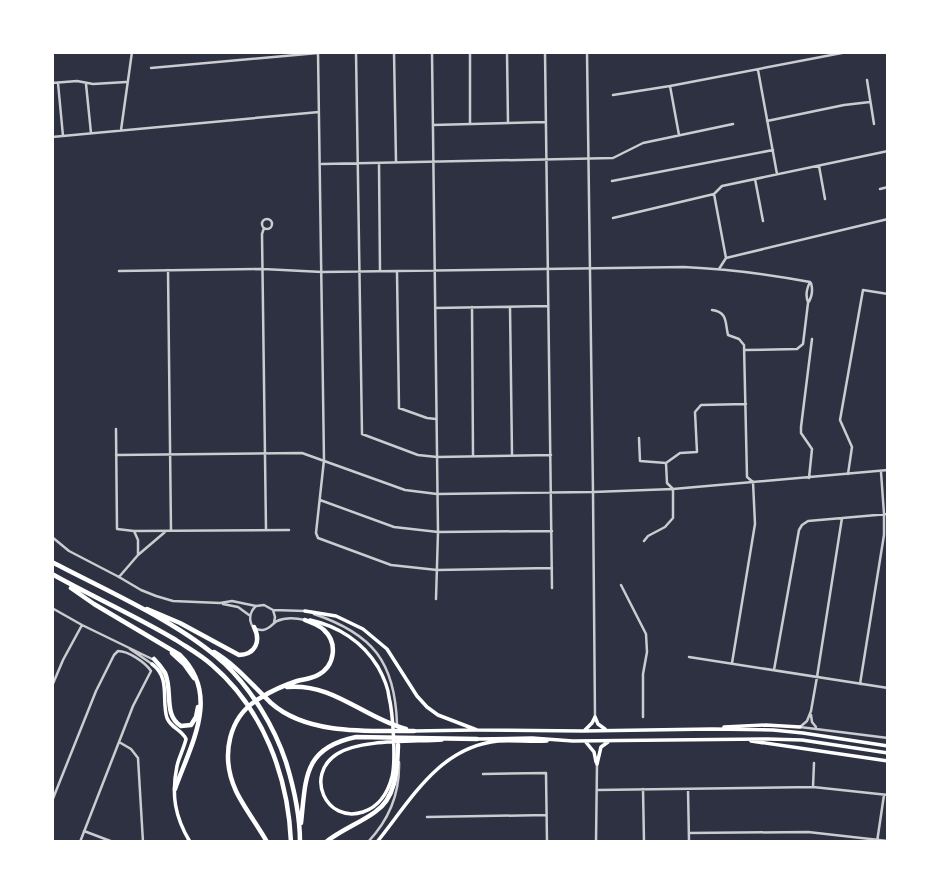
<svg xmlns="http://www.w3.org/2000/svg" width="940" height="894" viewBox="0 0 940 894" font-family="'PT Sans Narrow',sans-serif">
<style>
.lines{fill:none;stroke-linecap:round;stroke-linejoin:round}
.minor{stroke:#caccd0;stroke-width:2.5}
.tertiary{stroke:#caccd0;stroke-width:2.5}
.trunk{stroke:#fff;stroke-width:3.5}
.motorway{stroke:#fff;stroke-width:4.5}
</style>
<rect width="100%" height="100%" fill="#2d3142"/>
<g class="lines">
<path class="minor" d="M318,52L324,460L316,533L318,538L391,565L437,570L552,568
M356,52L362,434L418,455L437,457L551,455
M394,52L396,162
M432,52L438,532L436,599
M470,52V124
M507,52L508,123
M545,52L552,588
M151,68L318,53
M758,70L777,174
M867,80L874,124
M52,83L77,81L93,84L126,82
M58,83L63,136
M86,84L91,133
M613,95L670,86
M767,121L844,105L870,102
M433,125L545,122
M121,130L132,52
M679,135L670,86L847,52
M52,137L319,112
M379,163L380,271
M322,164L613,158L643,143L733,124
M819,166L825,199
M755,179L763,221
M612,181L773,150
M880,189L888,187
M714,194L726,258
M613,218L714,194L722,186L888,151
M262 224a5 5 0 1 1 10 0a5 5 0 1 1-10 0Z
M264,228L262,234L266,530
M719,269L726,258L888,219
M168,270L171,531
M119,271L263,269L322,272L684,267C727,269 768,274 810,282
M397,272L399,408L427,418L436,419
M808,302C805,295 807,288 810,282
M472,307L473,455
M510,307L512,454
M435,308L548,306
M712,310C728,312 725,323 728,335L739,339L744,345L747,477L753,482L755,524L732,663
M745,350L797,349L803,344L808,303C812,297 813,290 811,283
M116,429L117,529L134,531L289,530
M639,438L640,461L666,463
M116,455L302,453L405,490L437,494L593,492L673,489L888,470
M848,474L852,447L840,420L863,290L888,294
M809,478L812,449L801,433V427L812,339
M320,500L394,527L438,532L552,531
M52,537L69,551L119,577L138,555V540L134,531
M644,541L648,536L665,527L673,518V489L667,483L666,463L680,453L697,452L695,412L701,405L746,404
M138,555L165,532
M621,585L646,634L647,652L643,674V717
M52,608L82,625L152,659
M130,649L152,664
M689,657L888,688
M774,670L799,530L802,525L808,521L888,514
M860,684L884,535V514L881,472
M52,686L63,660L82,625
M811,715L812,722L816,727
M800,727L807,721L811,711L817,677L842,518
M800,727L888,738
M119,742L131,749L138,758L143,842
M483,774L546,773L547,842
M813,787L814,763
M643,789L644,842
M688,789L689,842
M597,790L813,787L888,795
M52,801L96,691L114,655L118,651C128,651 145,662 151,671L133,706L80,842
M427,817L546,815
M84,831L113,842
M689,833L808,832L888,841
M877,842L884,795"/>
<path class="tertiary" d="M587,52L593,492L595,717
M119,577L141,590L156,596L173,601L220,603L232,601L256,606L264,605L273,610L305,611
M223,604L238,607L249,615
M256,606C247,614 248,631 263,630C270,629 272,624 277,621C286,617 296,618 305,620
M273,610L275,617L274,623
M314,614C373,634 395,662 397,724
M368,842C389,820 400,792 399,762
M596,842L597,764"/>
<path class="trunk" d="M305,611L336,616L363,629L387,649L417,696L427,707L438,715L477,730L583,731L712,729L773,730L803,733L888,746
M310,620C338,626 363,642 378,667C383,676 388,687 389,697C393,713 396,761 392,777C388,792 379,807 363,812C326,824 304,775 337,754C360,739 413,742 442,740
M152,664C171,678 161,699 167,718C171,728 182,730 186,739C184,748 179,757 177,766C171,795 175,817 190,842
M595,717L598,724L605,729
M724,727L766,725L800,727
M585,730L592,723L595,717
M414,731L475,730
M477,739L532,738L573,741
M572,741L768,739L802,740L888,753
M585,741L594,752L596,762
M751,741L888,761
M597,764L601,747L608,742
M377,842C411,800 439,747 498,741C514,740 531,742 547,741"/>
<path class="motorway" d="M52,562C107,591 179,622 224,663C252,690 274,726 286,762C294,788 300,814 300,842
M52,574C93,597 136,616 176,640C188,648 201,655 212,665C263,709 288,775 291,842
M71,588L94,604L180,655C221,695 191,744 175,789
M147,609L180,623L239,655C256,654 261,641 254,627
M214,652C236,665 252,685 271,703C307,735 368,731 414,731
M172,653L184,664L194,678
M154,659C158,663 162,668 165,673C173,691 163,715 181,726L191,725L196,717L198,707
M287,687C334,683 362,717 406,729
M301,823C306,778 303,748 356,737L477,739
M267,842C258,826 243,806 236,791C220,756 228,715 262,697C273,690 285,685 297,681C304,679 311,679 318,675C335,666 338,643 324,630C319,625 312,623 305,620
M326,842C341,830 360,823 375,812C397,797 397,769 398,745"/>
</g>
<rect width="940" height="894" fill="none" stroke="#ffffff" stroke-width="108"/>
</svg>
